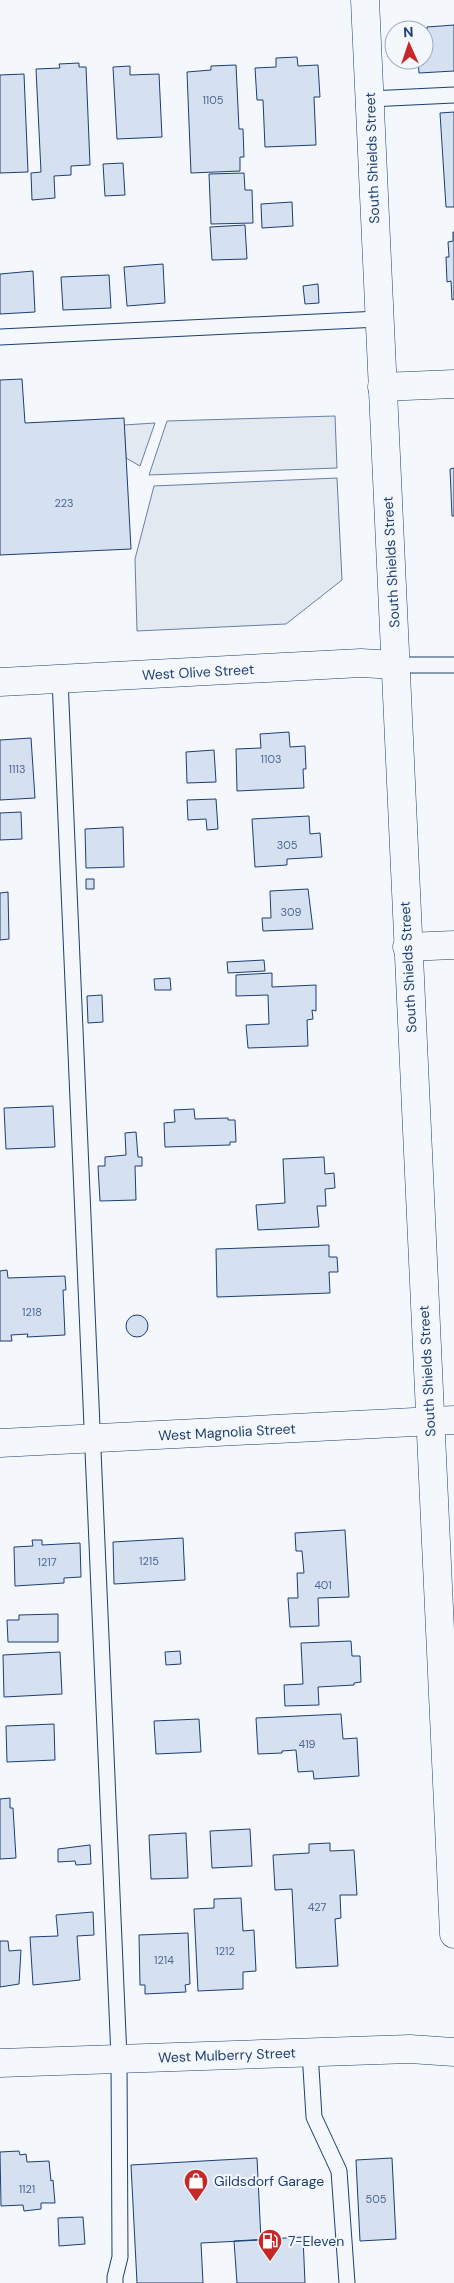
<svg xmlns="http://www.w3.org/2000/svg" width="454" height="2283" viewBox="0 0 454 2283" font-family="'DM Sans',sans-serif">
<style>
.green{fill:#e3e9f0;stroke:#687fa3}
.building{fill:#d5e0f0;stroke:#1d3f73}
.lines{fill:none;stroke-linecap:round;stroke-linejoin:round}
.lane-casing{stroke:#1d3f73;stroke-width:17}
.street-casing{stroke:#1d3f73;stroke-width:29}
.secondary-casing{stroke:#1d3f73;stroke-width:29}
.primary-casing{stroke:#1d3f73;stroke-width:29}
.lane{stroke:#f4f7fb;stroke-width:15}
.street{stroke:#f4f7fb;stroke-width:28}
.secondary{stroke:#f4f7fb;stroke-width:28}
.primary{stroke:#f4f7fb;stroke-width:28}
.labels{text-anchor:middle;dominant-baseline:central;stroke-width:4;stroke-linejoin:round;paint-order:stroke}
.number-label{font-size:11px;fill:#4b6792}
.street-label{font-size:14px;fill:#1d3f73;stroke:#f4f7fb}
.poi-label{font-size:14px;fill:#1d3f73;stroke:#f4f7fb;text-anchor:start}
</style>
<rect width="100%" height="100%" fill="#f4f7fb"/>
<path class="green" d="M335,416L337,468L149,475L167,421Z
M155,423L140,466L126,458L124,425Z
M337,478L342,580L286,624L137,631L135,559L154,486Z"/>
<path class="building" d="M454,25V71L419,73L418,60H424V45H428L427,27Z
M297,57L298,66L318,65L320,97H314L316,145L265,147L263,100H257L255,68L276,67V58Z
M79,63V67H86L90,165L71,166V175L54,176L55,198L32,200L31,173L41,172L36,69L60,68L59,64Z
M236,65L239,129H243L244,157H240V171L191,173L187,72L211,70V66Z
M130,66V75L159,74L162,137L117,139L113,67Z
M24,74L28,172L0,173V75Z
M454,112V207H446L440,113Z
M123,163L125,195L105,196L103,164Z
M244,173L245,190H252L253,223L211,224L209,174Z
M292,202L293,226L262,228L261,204Z
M245,225L247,259L212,260L210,227Z
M453,232H454V299L452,300L451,281L447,282L446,257H449L448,242L453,241Z
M163,264L165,303L127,306L124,267Z
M33,271L35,312L0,314V274Z
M109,275L111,308L63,310L61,277Z
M318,284L319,303L305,304L303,286Z
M22,379L25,423L124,418L131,549L0,555V380Z
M454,468V516H452L450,469Z
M289,732L290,747L305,746L306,769H303L304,788L237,791L236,749L261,748L260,734Z
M31,738L35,798L0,800V740Z
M214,750L216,782L187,783L186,752Z
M216,799L218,829L207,830L206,819L188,820L187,800Z
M21,812L22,839L0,840V813Z
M309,816L310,834L320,833L322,857L287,859V865L255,867L252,819Z
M123,827L124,867L86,868L85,829Z
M86,879H94V889H86Z
M308,889L313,929L263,931L262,918H271L270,891Z
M8,892L9,939L0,940V893Z
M264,960L265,971L228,973L227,962Z
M272,973V987L316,985V1011L312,1010L313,1019L307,1020L308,1046L248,1048L246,1025L269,1024L268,995L236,996V975Z
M170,978L171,990H155L154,979Z
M102,995L103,1022L88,1023L87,996Z
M53,1106L55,1147L6,1149L4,1108Z
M194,1109L195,1119L228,1118V1120H235L236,1142H230V1145L165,1147L164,1123L175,1122L174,1110Z
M136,1132L138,1157H142V1166H135L136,1200L100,1201L98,1166H105V1157L126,1155L125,1133Z
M324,1157L325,1174L334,1173L335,1188L325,1189L326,1206H317L319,1227L258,1230L256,1205L285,1203L283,1159Z
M329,1245V1257H337L338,1272H329L330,1293L217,1297L216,1249Z
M7,1270L8,1278L65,1276L66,1290H63L65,1335L27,1337L28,1334L11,1335L12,1341H0V1271Z
M126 1326a11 11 0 1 1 22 0a11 11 0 1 1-22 0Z
M345,1530L349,1597L318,1598L319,1626L290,1627L288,1598H298L297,1573H304L302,1551H296L295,1533Z
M183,1538L185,1580L114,1584L113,1542Z
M32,1540H42V1545L80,1543L81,1577L64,1578V1583L15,1586L14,1547L33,1546Z
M58,1614V1642H8L7,1620H19V1615Z
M351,1641L352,1656H360L361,1682L354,1683V1685L318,1687L319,1705L285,1706L284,1685L303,1684L301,1643Z
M180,1651L181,1664L166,1665L165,1652Z
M60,1652L62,1694L4,1697L3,1655Z
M341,1714L343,1739L357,1738L359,1776L314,1779L313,1771L298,1772L296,1750L282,1751V1753L258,1754L256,1718Z
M199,1719L201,1752L156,1754L154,1721Z
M54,1724L55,1760L7,1762L6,1726Z
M10,1798V1808H13L16,1858L0,1859V1799Z
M250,1829L252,1866L212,1868L210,1831Z
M186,1833L188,1878L151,1879L149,1835Z
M330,1843V1851L354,1850L357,1895H340L341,1918L335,1919L338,1966L296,1968L292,1889L275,1890L273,1855L309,1853V1844Z
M90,1845L91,1864L76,1865L75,1861L58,1862V1849Z
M241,1898L243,1931L254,1930L256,1971L243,1972V1989L198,1991L194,1909L214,1908V1899Z
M93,1912L94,1935L77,1936L80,1980L33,1985L30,1937L58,1936L56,1915Z
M188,1933L190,1984L185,1985L186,1992L145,1994V1985H140L139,1935Z
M0,1941H8L9,1951L21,1950L19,1984L0,1987Z
M19,2151L20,2155L26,2154L27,2162L49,2161L51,2181L53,2180L55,2203H41V2209L24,2211L23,2205L1,2206L0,2152Z
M257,2158L261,2240L201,2243L203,2283H137L131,2165Z
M392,2158L396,2239L360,2241L356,2160Z
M83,2217L85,2244L59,2246L58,2218Z
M303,2237L305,2283H237L234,2241Z"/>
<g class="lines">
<defs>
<path id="lane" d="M369,99L454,95
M0,337L379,319
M396,665H454
M60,679L119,2058L120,2257L115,2277V2283
M310,2052L314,2117L339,2171L347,2283"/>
<path id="street" d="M382,387L454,384
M0,682L361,663L396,665
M407,947L454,945
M0,1443L454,1420"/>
<path id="secondary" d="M365,0L454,1934"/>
<path id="primary" d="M0,2063L410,2049L454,2052"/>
</defs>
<use href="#lane" class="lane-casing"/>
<use href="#street" class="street-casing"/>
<use href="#secondary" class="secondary-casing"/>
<use href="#primary" class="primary-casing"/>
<use href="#lane" class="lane"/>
<use href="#street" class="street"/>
<use href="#secondary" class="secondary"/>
<use href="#primary" class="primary"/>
</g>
<defs>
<symbol id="shop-pin" viewBox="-11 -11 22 30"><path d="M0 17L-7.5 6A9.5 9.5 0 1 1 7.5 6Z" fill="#c62828" stroke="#f4f7fb"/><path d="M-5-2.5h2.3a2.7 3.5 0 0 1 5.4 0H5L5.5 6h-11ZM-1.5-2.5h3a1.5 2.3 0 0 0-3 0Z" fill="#fff"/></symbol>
<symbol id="fuel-pin" viewBox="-11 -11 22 30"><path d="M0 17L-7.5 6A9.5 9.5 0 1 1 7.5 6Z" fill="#c62828" stroke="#f4f7fb"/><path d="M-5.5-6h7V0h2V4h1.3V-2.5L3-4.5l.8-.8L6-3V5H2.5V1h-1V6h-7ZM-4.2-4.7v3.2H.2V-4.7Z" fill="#fff"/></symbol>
</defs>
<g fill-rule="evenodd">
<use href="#shop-pin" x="182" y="2167" width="28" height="38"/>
<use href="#fuel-pin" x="256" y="2227" width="28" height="38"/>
</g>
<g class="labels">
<g class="number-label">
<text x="213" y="100">1105</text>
<text x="64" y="503">223</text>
<text x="271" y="759">1103</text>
<text x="17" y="769">1113</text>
<text x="287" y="845">305</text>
<text x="291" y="912">309</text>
<text x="32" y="1312">1218</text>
<text x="149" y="1561">1215</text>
<text x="47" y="1562">1217</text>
<text x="323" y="1585">401</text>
<text x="307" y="1744">419</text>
<text x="317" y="1907">427</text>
<text x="225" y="1951">1212</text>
<text x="164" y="1960">1214</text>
<text x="27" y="2189">1121</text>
<text x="376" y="2199">505</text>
</g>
<g class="street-label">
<text transform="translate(372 158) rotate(-92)">South Shields Street</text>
<text transform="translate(391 562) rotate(-93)">South Shields Street</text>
<text transform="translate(198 672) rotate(-3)">West Olive Street</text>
<text transform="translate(408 967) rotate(-93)">South Shields Street</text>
<text transform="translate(427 1371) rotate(-93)">South Shields Street</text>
<text transform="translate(227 1432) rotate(-3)">West Magnolia Street</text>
<text transform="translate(227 2055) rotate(-2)">West Mulberry Street</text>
</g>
<g class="poi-label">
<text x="214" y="2181">Gildsdorf Garage</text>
<text x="288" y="2241">7-Eleven</text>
</g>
</g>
<g transform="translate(409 45) rotate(357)"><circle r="24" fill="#f4f7fb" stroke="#9eadc5"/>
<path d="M0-4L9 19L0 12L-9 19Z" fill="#c62828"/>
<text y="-8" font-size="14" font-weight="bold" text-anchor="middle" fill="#1d3f73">N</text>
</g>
</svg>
